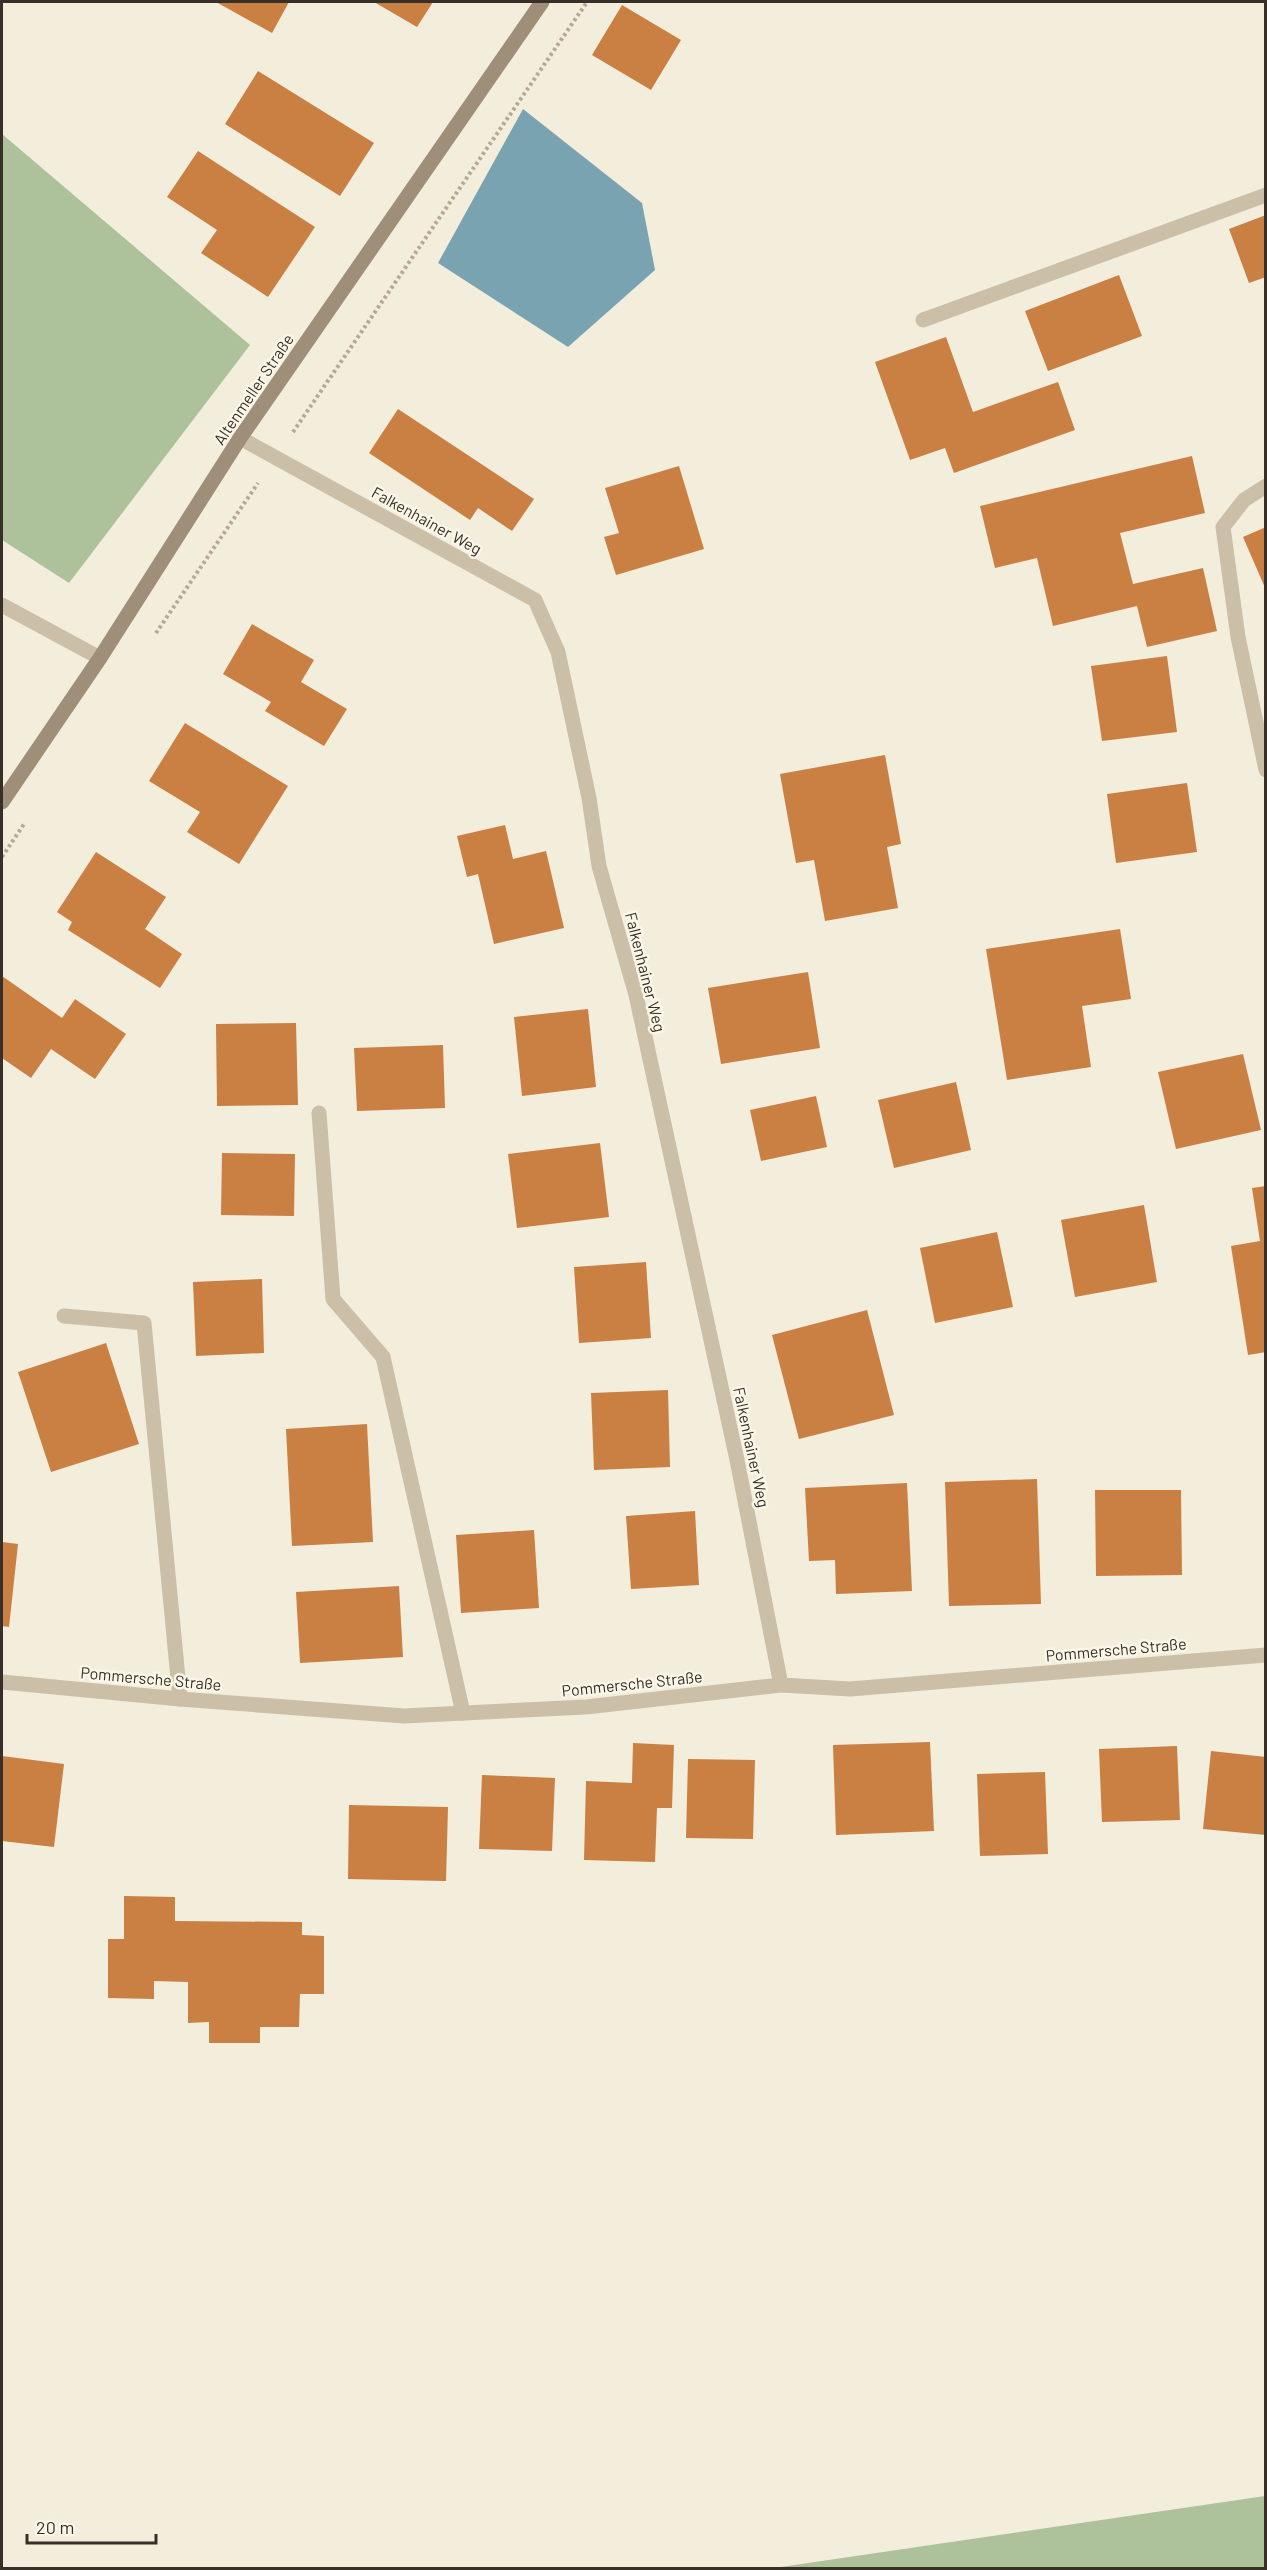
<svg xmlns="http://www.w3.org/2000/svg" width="1267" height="2570" viewBox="0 0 1267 2570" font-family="Barlow,sans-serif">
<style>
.green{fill:#adc29b}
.water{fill:#7aa3b1}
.building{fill:#ca7f43}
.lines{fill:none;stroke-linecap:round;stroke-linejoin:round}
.path{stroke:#b7a991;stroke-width:4;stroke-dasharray:3 3;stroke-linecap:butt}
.lane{stroke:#cbbfa7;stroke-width:15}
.street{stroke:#cbbfa7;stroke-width:15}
.secondary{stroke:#9f8e78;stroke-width:15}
.labels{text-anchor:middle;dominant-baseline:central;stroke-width:5;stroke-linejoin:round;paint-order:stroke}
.street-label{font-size:16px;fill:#383028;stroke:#faf6e8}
</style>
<rect width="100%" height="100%" fill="#f3eddc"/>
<path class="green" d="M2,134L250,345L69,583L2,540Z
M1265,2496V2568H774Z"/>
<path class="water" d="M523,109L642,203L655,270L568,347L438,263Z"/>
<path class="building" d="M216,2H289L272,33Z
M374,2H433L417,27Z
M622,5L681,40L651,90L592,55Z
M258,71L374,143L340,196L225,124Z
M198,151L315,227L268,297L201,253L217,230L167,197Z
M1266,215V277L1249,283L1229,229Z
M1119,275L1142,336L1048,371L1025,311Z
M946,337L973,412L1058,382L1075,430L954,473L945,448L910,460L875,362Z
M398,409L534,499L512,531L478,508L470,520L369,453Z
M1192,456L1205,513L1120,533L1133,584L1203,568L1217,631L1147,647L1137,606L1053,626L1037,558L995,568L980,506Z
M679,466L704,549L616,575L604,537L619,533L605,488Z
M1266,527V590L1243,537Z
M252,624L314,660L301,682L347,709L324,746L265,711L271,702L223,674Z
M1167,656L1177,732L1102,741L1091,666Z
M185,723L288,786L239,864L187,832L200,812L149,781Z
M885,755L901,844L887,847L898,908L825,921L814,860L796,863L780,774Z
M1187,783L1197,852L1116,863L1107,794Z
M505,825L513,859L546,851L564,928L494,944L478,874L467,877L457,836Z
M96,852L166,897L145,929L182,954L160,988L68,930L72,922L57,912Z
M1120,929L1131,999L1082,1006L1091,1067L1007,1080L986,949Z
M808,972L820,1048L721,1064L708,988Z
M2,976L62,1018L75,999L126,1034L95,1079L51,1049L31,1078L2,1058Z
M588,1009L596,1087L522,1096L514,1017Z
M296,1023L298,1105L217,1106L216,1024Z
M443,1045L445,1108L357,1111L354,1048Z
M1243,1054L1261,1130L1176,1149L1158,1072Z
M956,1082L971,1150L894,1168L878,1100Z
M816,1096L827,1147L761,1161L750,1110Z
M600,1143L609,1217L517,1228L508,1154Z
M222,1153L295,1154L294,1216L221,1215Z
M1266,1186V1352L1248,1355L1231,1246L1260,1241L1252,1188Z
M1144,1205L1157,1282L1075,1297L1061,1220Z
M997,1232L1013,1307L935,1323L920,1248Z
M646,1262L651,1338L579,1343L574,1267Z
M262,1279L264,1353L196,1356L193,1282Z
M867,1310L894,1415L799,1439L772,1335Z
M106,1343L139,1444L51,1472L18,1372Z
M668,1390L670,1467L594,1470L591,1393Z
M367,1424L373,1542L292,1546L286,1429Z
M1037,1479L1041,1604L949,1606L945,1482Z
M907,1483L912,1591L836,1594L835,1560L809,1561L805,1488Z
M1095,1490H1181L1182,1575L1096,1576Z
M695,1511L699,1585L631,1589L626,1516Z
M534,1530L539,1608L461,1613L456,1535Z
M2,1542L18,1544L9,1627L2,1626Z
M399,1586L403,1657L300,1663L296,1592Z
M930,1742L934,1831L836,1835L833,1745Z
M633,1743L674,1745L672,1808H657L655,1862L584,1860L586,1781L632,1783Z
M1177,1746L1180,1820L1102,1822L1099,1749Z
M1211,1751L1266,1757V1835L1203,1829Z
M2,1756L64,1764L54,1847L2,1841Z
M688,1759L755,1760L753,1839L686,1838Z
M1045,1772L1048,1854L980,1856L977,1774Z
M482,1775L555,1778L552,1851L479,1849Z
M349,1805L448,1807L446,1881L348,1879Z
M124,1896L175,1897V1921L302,1922V1935L324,1936V1994H300L299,2027H260V2043H209V2022L188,2023V1982L154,1981V1999L108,1998V1939H124Z"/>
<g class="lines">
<path class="path" d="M293,432L587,2
M156,633L258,483
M2,857L24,824"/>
<path class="lane" d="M923,320L1266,195
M2,605L100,658
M319,1113L333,1299L383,1357L463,1713
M64,1316L144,1323L180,1699"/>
<path class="street" d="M240,438L535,600L558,652L589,798L599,866L636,995L737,1460L781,1685
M1266,486L1244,500L1223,527L1238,637L1266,770
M2,1682L180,1699L404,1716L586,1707L781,1685L850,1689L1266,1655"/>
<path class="secondary" d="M2,802L100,658L240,438L542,2"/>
</g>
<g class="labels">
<g class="street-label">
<text transform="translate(253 389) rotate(-56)">Altenmeller Straße</text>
<text transform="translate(427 520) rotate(29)">Falkenhainer Weg</text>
<text transform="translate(646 972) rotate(76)">Falkenhainer Weg</text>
<text transform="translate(752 1447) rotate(78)">Falkenhainer Weg</text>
<text transform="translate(1116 1649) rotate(-5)">Pommersche Straße</text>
<text transform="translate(151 1678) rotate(5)">Pommersche Straße</text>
<text transform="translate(632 1683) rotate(-6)">Pommersche Straße</text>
</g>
</g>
<rect width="1267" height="2570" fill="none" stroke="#383028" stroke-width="6"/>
<path d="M27 2534v9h129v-9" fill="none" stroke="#383028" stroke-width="3"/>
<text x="36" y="2534" font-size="18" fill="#383028" stroke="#faf6e8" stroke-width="4.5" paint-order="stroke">20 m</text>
</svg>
